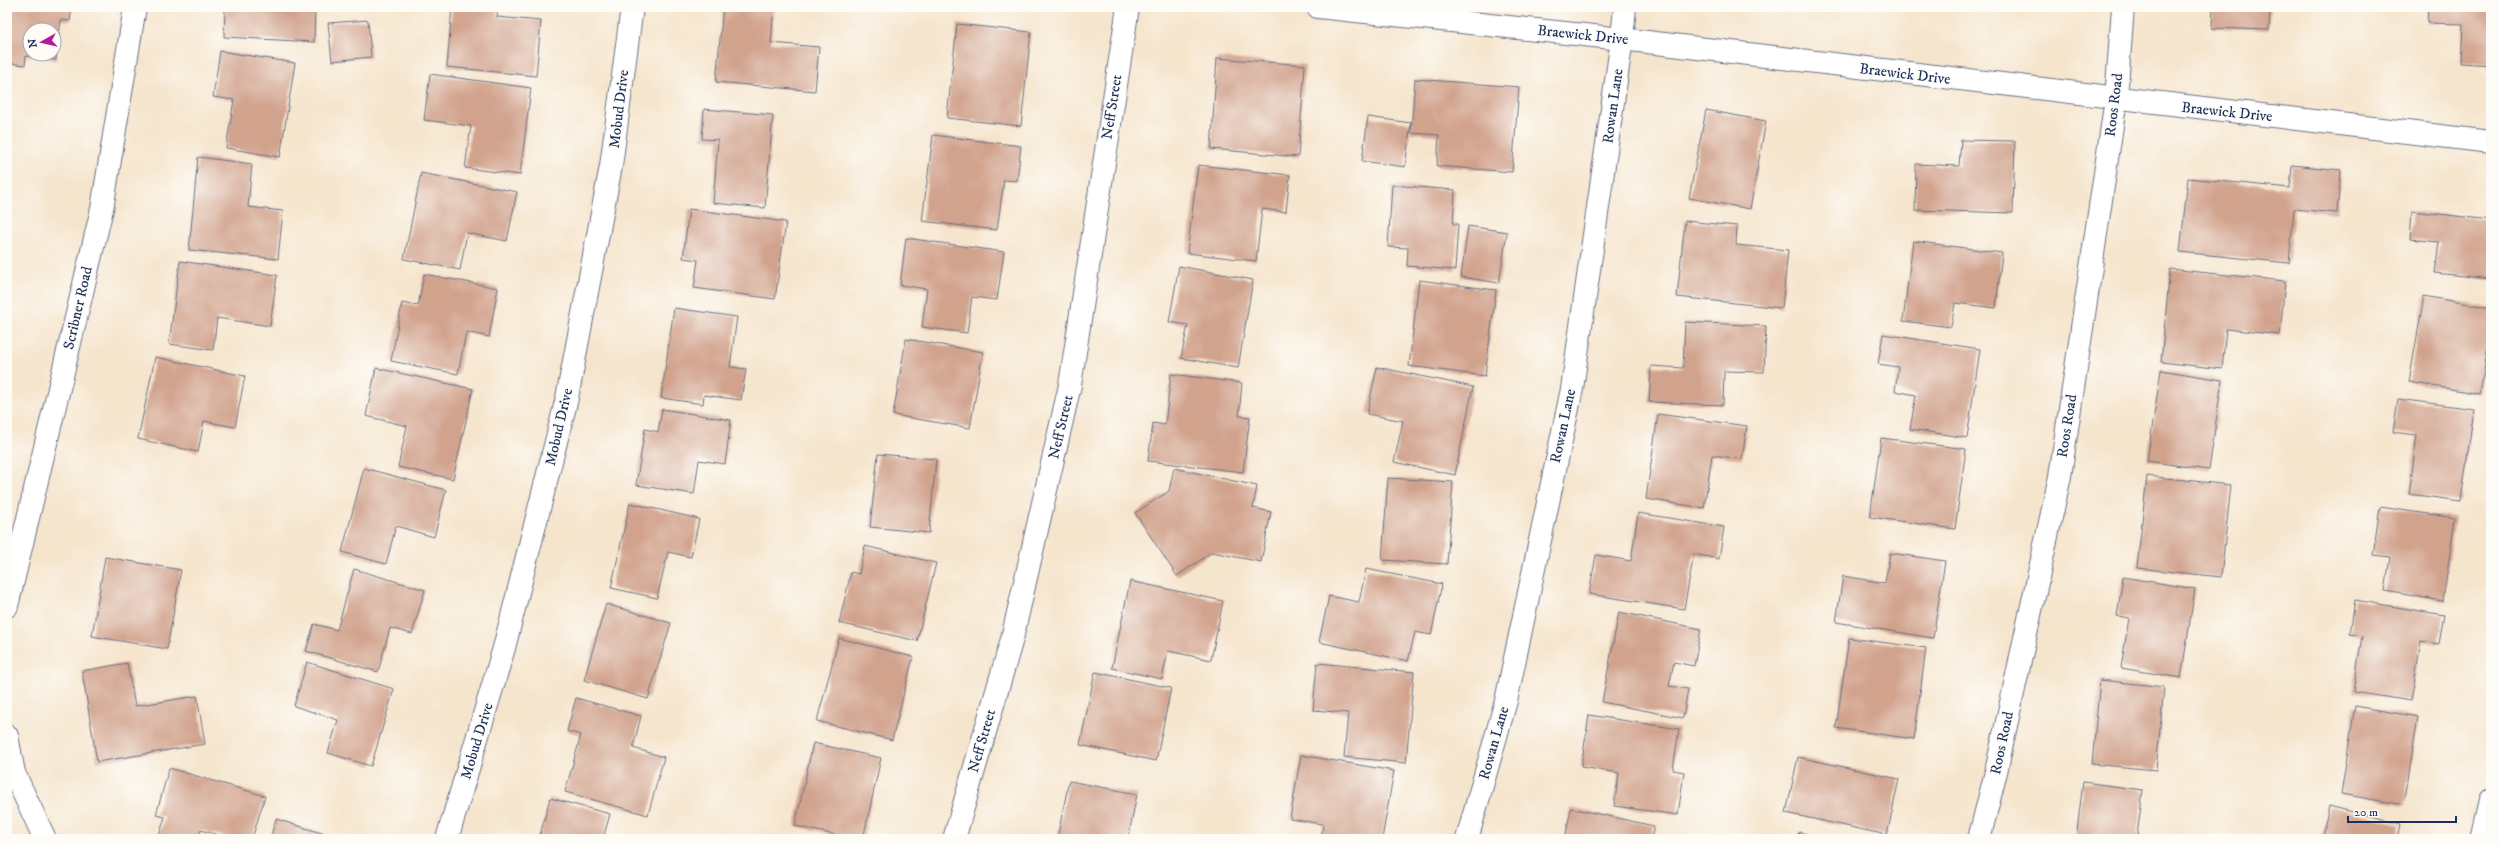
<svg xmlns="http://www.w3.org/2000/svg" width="2498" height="846" viewBox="0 0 2498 846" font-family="'IM FELL DW Pica',serif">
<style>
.building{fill:#d1a38d;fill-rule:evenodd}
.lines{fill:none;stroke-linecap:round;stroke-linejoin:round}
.street-casing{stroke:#686f85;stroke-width:24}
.street{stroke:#fff;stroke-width:22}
.labels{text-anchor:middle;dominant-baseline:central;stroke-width:3;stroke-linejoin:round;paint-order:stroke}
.street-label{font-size:15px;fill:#1b2f5e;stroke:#fdfcf7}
</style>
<rect width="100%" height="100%" fill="#fdfcf7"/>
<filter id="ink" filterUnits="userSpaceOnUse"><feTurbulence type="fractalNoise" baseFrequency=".025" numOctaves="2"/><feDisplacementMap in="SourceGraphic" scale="8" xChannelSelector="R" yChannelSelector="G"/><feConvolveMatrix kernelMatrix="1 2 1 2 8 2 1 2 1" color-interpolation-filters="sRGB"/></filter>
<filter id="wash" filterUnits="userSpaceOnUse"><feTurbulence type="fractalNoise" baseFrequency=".012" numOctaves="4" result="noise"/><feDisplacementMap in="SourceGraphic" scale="16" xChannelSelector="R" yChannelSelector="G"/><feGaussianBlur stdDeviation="0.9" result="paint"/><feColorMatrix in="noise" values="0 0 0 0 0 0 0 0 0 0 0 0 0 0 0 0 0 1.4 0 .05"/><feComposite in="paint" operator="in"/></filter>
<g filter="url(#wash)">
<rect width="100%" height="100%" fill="#f6e5cd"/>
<g id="blocks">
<path class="building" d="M7,7H72L70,21L61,20L56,60L26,56L25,65L7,63ZM30,30H54V54H30Z
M225,7H315L314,42L224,37Z
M452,7H498L497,17L541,21L536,76L447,67Z
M723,7H774L771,43L819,47L815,91L716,82Z
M2213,7H2270L2269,30L2212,28Z
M2428,7H2491V65L2461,63L2463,24L2427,23Z
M368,20L371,57L332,61L328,23Z
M957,24L1031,32L1021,126L947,118Z
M220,51L295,63L280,157L226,148L234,100L213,97Z
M1217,58L1305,65L1298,157L1211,149Z
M430,74L531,88L520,175L465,168L471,126L424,120Z
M1415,79L1519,87L1512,172L1437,166L1439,135L1411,133Z
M704,109L773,115L765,208L713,203L718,140L702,139Z
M1706,110L1766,121L1750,209L1689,198Z
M1368,117L1411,123L1405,167L1362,161Z
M933,135L1021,146L1017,181L1004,180L997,230L922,221Z
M1961,140L2015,141L2013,213L1915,210L1916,164L1959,166Z
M198,157L252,164L248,207L283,211L278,259L189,250Z
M1198,165L1290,175L1286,212L1262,209L1256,261L1187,253Z
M2292,165L2341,170L2337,213L2294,209L2289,263L2180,252L2188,178L2290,188Z
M421,173L517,192L507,241L467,233L460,270L404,259Z
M1392,185L1455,190L1453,224H1458L1455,270L1407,266L1408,248L1388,247Z
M689,209L786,222L775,299L694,288L698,260L683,258Z
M2412,211L2491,220V279L2435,273L2439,242L2410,239Z
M1685,221L1737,226L1736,245L1788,250L1782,308L1677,297Z
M1468,226L1507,232L1499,283L1461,277Z
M906,238L1004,252L997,300L972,297L967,333L922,327L927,289L900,285Z
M1913,241L2002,253L1996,308L1955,303L1951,327L1903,321Z
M180,261L277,275L270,326L217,318L213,350L169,344Z
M1179,266L1253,280L1238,368L1181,358L1188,325L1169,322Z
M2170,269L2285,281L2280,335L2226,329L2222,369L2161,362Z
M424,274L498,288L489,337L466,332L458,374L391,361L402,303L418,306Z
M1419,280L1496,290L1485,376L1409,366Z
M2424,296L2491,308V329L2480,394L2409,382Z
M674,308L737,317L730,367L746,369L741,400L704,395L703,404L661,398Z
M1685,322L1766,326L1764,372L1724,371L1723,405L1649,402L1651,366L1683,368Z
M1883,334L1980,349L1967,438L1910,429L1916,395L1895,391L1898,367L1878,364Z
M906,339L983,352L970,428L893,415Z
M155,357L245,376L235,427L204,421L198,452L138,439Z
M1377,367L1473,387L1455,475L1394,462L1403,421L1367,414Z
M376,368L473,389L453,479L398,467L407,426L366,416Z
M2161,370L2222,380L2209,470L2147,461Z
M1171,374L1242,383L1239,416L1250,417L1243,472L1148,461L1153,423L1165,425Z
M2398,399L2474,409L2461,501L2409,494L2417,435L2393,432Z
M662,409L731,420L725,464L699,460L694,494L636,485L645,429L658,432Z
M1658,414L1747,426L1742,459L1712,455L1704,508L1646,499Z
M1881,438L1966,449L1955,529L1870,517Z
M878,454L936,459L929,533L870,527Z
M364,468L446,490L434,537L396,526L386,564L342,552Z
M1174,468L1257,486L1253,508L1271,512L1261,562L1212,552L1177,576L1135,513L1169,491Z
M2147,476L2231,485L2221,577L2137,568Z
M1388,478L1453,482L1447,564L1382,560Z
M630,503L699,519L691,557L668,552L657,598L611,588Z
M2380,507L2455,518L2443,601L2385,591L2390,557L2373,555Z
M1638,513L1724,527L1719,559L1694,554L1684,609L1589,594L1596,555L1631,561Z
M865,546L936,563L917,641L839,623L851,572L859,574Z
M1890,553L1945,561L1933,638L1836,622L1843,576L1885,583Z
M105,557L181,570L167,649L92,636Z
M354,569L425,590L412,634L390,628L378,672L306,651L314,624L337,630Z
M1366,569L1442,584L1431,635L1415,632L1408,661L1319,642L1329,596L1359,602Z
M2123,577L2195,589L2181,678L2121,668L2129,618L2117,616Z
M1130,581L1223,601L1211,660L1168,651L1162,679L1112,668Z
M2355,600L2444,615L2439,644L2421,641L2411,701L2353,692L2362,636L2350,634Z
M606,604L671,623L648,699L584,680Z
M1619,612L1701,629L1694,666L1674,662L1669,686L1688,689L1683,718L1602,702Z
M839,638L913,657L892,740L817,721Z
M1849,638L1926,648L1914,739L1836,728Z
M307,662L394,689L371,766L328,753L338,720L294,706Z
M127,663L135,706L197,696L205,744L97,762L82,671Z
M1317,663L1414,672L1406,763L1344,757L1348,713L1313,710Z
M1095,672L1171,688L1156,761L1080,745Z
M2100,680L2164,687L2156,770L2092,764Z
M576,698L641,716L633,748L664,757L648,815L565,792L581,735L567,731Z
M2355,706L2418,717L2404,805L2341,794Z
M1589,715L1679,729L1673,770L1684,772L1678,815L1614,806L1619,773L1581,767Z
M813,743L881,758L863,839H853L795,826Z
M1301,755L1394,771L1382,839H1321L1323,824L1290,819Z
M1798,757L1899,779L1887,835L1786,813Z
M169,768L265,796L252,839H232L201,830L198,839H158L165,817L156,815Z
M1069,781L1137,794L1128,839H1057Z
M2083,782L2143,790L2137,836L2153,839H2076Z
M550,798L610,814L603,839H539Z
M2329,806L2400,824L2397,839H2321Z
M1571,808L1654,826L1651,839H1565Z
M276,819L328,835L327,839H270Z
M1799,832L1823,839H1797Z"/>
</g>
</g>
<g filter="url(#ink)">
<use href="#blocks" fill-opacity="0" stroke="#686f85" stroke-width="1"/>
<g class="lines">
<defs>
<path id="street" d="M1318,7L1622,39L2491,142
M7,606L102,209L135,7
M7,736L14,773L45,839
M447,839L504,648L567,398L611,166L632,7
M954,839L1012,639L1070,385L1128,7
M1467,839L1506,701L1572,389L1622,39L1625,7
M1979,839L1996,772L2060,476L2116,99L2123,7
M2482,839L2491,800"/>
</defs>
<use href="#street" class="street-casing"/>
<use href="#street" class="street"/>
</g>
</g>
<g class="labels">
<g class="street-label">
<text transform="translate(1583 35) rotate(6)">Braewick Drive</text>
<text transform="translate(1905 74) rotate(7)">Braewick Drive</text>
<text transform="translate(2114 105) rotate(-83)">Roos Road</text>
<text transform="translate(1613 106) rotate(-82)">Rowan Lane</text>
<text transform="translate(1112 107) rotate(-81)">Neff Street</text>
<text transform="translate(619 109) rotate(-83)">Mobud Drive</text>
<text transform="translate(2227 112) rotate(6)">Braewick Drive</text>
<text transform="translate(78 308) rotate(-77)">Scribner Road</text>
<text transform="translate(1563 426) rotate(-78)">Rowan Lane</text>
<text transform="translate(2067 426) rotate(-81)">Roos Road</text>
<text transform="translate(559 427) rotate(-77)">Mobud Drive</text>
<text transform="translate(1061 427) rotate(-77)">Neff Street</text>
<text transform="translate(477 741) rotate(-73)">Mobud Drive</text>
<text transform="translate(982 741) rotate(-74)">Neff Street</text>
<text transform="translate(1494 743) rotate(-74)">Rowan Lane</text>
<text transform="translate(2002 743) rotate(-78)">Roos Road</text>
</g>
</g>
<rect width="2498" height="846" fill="none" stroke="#fdfcf7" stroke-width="24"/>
<g transform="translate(42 42) rotate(262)"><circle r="19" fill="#fdfcf7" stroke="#a3aaba"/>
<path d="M0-3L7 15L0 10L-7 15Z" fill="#b5179e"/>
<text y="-6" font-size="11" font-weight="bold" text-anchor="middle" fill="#1b2f5e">N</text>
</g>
<path d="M2348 816v6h108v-6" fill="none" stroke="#1b2f5e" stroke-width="2"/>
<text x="2354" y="816" font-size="12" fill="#1b2f5e" stroke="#fdfcf7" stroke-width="3" paint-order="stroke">20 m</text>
</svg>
